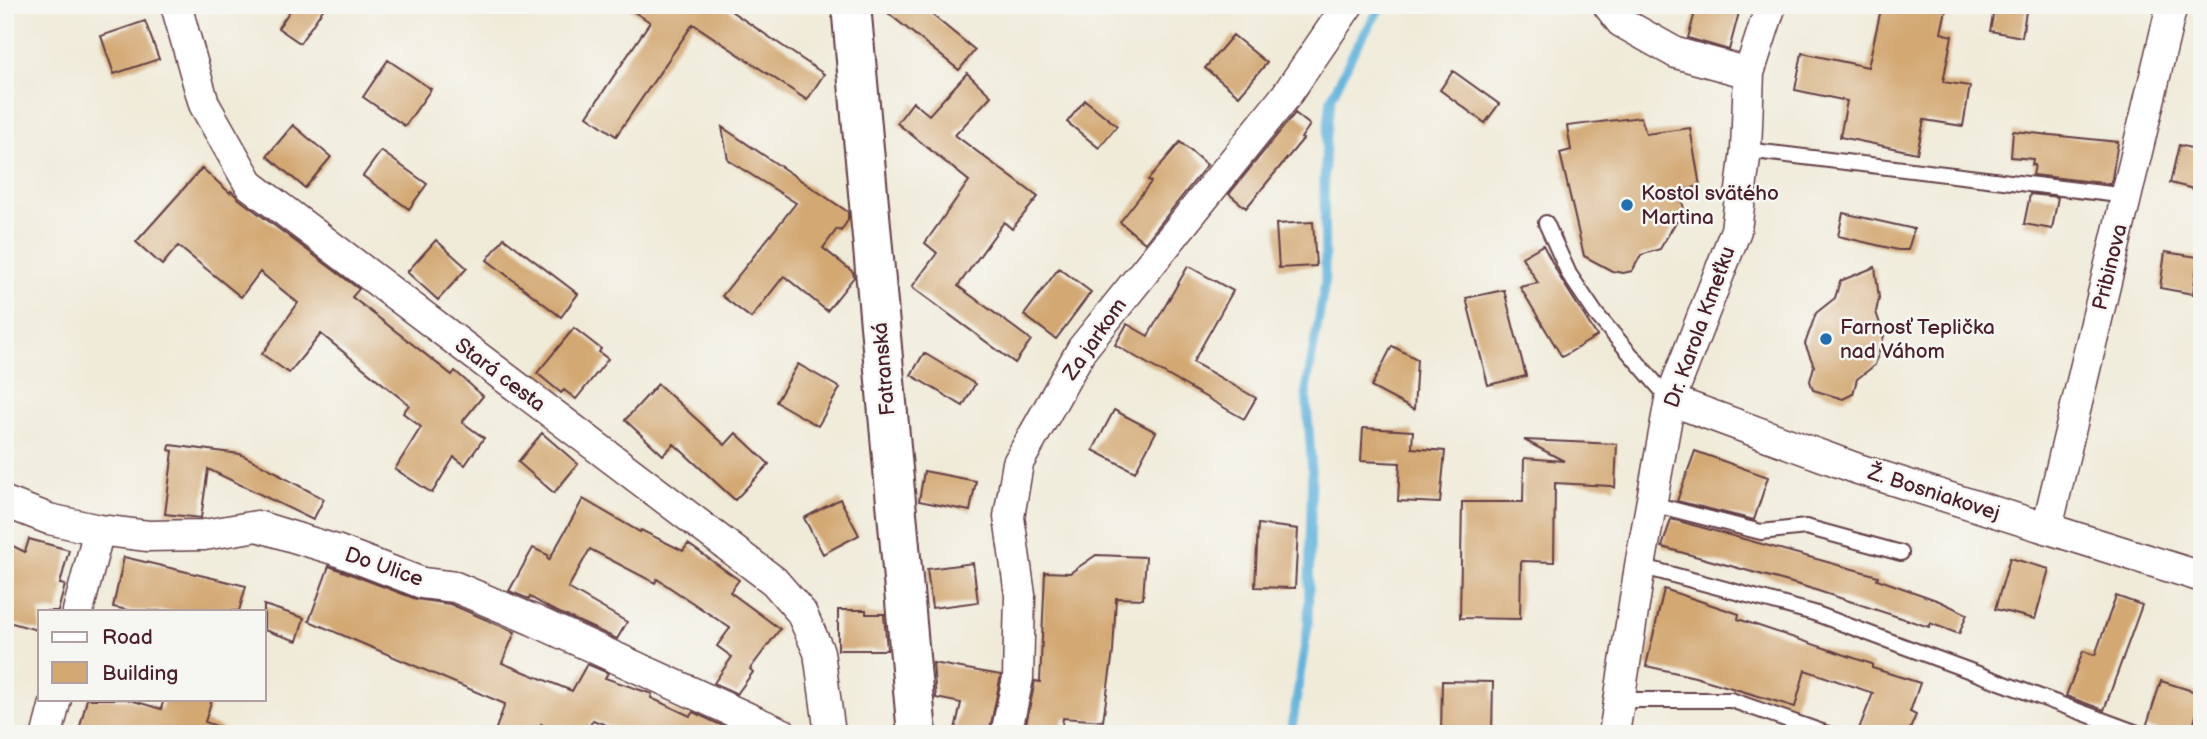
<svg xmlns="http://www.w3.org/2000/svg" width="2207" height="739" viewBox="0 0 2207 739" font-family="'Balsamiq Sans',sans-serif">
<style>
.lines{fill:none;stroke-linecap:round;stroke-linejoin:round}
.stream{stroke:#62b4dd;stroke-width:9}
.building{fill:#d3a873}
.service-casing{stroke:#633e45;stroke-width:18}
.minor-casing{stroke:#633e45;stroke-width:33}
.secondary-casing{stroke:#633e45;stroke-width:42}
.service{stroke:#fff;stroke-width:14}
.minor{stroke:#fff;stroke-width:30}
.secondary{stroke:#fff;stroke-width:38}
.poi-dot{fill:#1f6fb2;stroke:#f6f6f2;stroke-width:2.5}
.labels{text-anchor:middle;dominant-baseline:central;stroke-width:5;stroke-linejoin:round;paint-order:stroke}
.poi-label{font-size:21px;fill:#4a1f2b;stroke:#f6f6f2;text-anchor:start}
.street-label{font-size:21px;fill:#4a1f2b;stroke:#f6f6f2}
</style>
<rect width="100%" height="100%" fill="#f6f6f2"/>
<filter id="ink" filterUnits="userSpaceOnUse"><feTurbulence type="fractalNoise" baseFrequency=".0143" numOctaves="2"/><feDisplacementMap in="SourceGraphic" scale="14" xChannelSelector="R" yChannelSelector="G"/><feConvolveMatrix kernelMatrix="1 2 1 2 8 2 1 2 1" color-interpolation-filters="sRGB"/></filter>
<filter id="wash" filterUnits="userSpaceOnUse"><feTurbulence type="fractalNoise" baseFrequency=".00686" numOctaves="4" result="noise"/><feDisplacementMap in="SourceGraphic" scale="28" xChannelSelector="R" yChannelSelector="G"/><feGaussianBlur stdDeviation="1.57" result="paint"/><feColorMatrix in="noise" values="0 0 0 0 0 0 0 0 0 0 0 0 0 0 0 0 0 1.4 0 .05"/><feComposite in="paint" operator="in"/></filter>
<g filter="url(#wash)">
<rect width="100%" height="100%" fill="#f0ebd9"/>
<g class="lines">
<path class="stream" d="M1291,734L1308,625L1312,472L1306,390L1325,283L1324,181L1326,144L1331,99L1355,49L1382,5"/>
</g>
<g id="blocks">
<path class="building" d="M294,5H326L300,43L278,28Z
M623,5H722L824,74L807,100L693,24L616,136L587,116L650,22Z
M878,5H920L975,50L959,70Z
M1697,5H1741L1729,50L1688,38Z
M1882,5H1947L1941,33L1952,36L1943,82L1970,86L1963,126L1924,120L1917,153L1840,137L1847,101L1795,90L1802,53L1868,67Z
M1995,5H2027L2022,37L1990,31Z
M145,21L159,59L114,74L101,36Z
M1233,35L1267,63L1239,96L1205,68Z
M388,60L431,89L405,126L363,97Z
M1453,71L1499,104L1485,123L1440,90Z
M967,73L991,96L955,135L1038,197L1012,229L1004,222L958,286L1031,340L1015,363L912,287L937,253L925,243L969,181L897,123L913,102L929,115Z
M1085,100L1117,126L1099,148L1067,122Z
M1295,113L1310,125L1301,138L1303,139L1246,208L1229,194Z
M1641,117L1646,134L1690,128L1700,186L1680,191L1686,219L1676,222L1660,249L1641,255L1632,271L1623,273L1612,271L1584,256L1560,153L1571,150L1567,126Z
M293,125L331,157L305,188L267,156Z
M722,127L848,212V220L841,231L837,229L823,248L853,272L854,277L827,311L784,276L751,318L722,296L796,203L728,160Z
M2013,131L2118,142L2111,184L2033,175L2035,165H2032L2033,159L2011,157Z
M1180,142L1207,165L1145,243L1120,222L1151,182L1148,180Z
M2179,145L2202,151V191L2170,183Z
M381,151L427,184L409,209L363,176Z
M202,168L230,193L231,191L239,199L359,289L352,297L452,375L455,371L483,396L462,422L484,438L465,465L454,457L432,493L395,469L421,427L403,413L409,405L321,334L289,373L262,354L298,303L260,272L241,297L178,246L162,265L136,242Z
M2030,194L2058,197L2052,229L2024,224Z
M1843,213L1914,229L1908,250H1898L1838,236Z
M1313,222L1316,266L1279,268L1276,224Z
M504,238L578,294L561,317L487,260Z
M436,240L467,268L438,300L407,272Z
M1543,245L1561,279L1597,336L1562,357L1520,287L1538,283L1522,257Z
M2165,252L2198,257L2193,294L2160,288Z
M1188,266L1233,291L1193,362L1256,398L1244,419L1115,345L1127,324L1148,336Z
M1875,267L1879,298L1876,312L1884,336L1875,365L1857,379L1853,394L1843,399L1813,390L1810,381L1814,366L1805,344L1816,313L1835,298L1840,281Z
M1059,268L1091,292L1056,339L1024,315Z
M1504,290L1526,376L1488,385L1466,298Z
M574,328L601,349L599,352L608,359L576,399L564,390L561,393L537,373Z
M1392,346L1417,359L1414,410L1371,387Z
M924,353L975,384L963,406L911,375Z
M798,364L840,388L818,426L776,402Z
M658,384L725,445L736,433L769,464L735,500L674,444L663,455L625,420Z
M1114,410L1156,432L1135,472L1093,450Z
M1363,428L1413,431L1412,448L1445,451L1440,503L1398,501L1400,463L1361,461Z
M542,433L578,464L554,493L518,462Z
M1524,440L1617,444L1615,488L1611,486L1555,483L1554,562L1521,561L1520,619L1460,618L1462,502H1523L1524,458L1564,461Z
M170,445L240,454L280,474L279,475L324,499L313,520L208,469L201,518L165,514L173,451L169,450Z
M1695,451L1768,477L1754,520L1677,501Z
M924,471L976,481L970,511L919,501Z
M583,499L640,532L641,530L683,551L688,544L739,580L730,592L780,629L750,669L753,672L737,694L714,683L732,657L717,646L730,628L657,579L655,583L590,549L568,588L627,622L617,639L551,609L530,597L529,599L509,591L533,548L548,555L547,558L549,560Z
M840,499L859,535L823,554L804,518Z
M1671,519L1878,576L1877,579L1939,601L1967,614L1959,634L1930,623L1929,627L1803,586L1662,547Z
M1258,524L1298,529L1295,588L1255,587Z
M29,539L69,550L60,584L65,585L58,611H40V631L5,621V542L25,552Z
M1096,555L1146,557L1143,599L1116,598L1113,652L1103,721L1063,718L1061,734H1024L1035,681L1040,682L1045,572L1070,573Z
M124,557L246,586L239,611H132L113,607Z
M2010,558L2049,569L2035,619L1995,609Z
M973,563L978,602L932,608L927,569Z
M329,566L416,599L450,604L515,632L502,663L572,691L587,664L608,673L605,678L652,694L651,698L690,716L693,712L740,734H629L593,720L585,734H559L541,724L537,734H494L505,704L309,621Z
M1664,589L1739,614L1738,619L1872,664V668L1920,683L1910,712L1916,715L1908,734H1857L1873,693L1805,670L1795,707L1695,677L1646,666Z
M2116,596L2142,605L2104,710L2066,696L2083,651L2095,655Z
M264,605L304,618L297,641L264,630Z
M838,610H866V614H884L887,650H838Z
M933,663L1001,675L989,734H954L961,703L936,698Z
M1442,681L1493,682L1492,734H1441Z
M2161,681L2202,694L2191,734H2167L2146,727Z
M87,699H127L161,709L164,699H212L205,722L222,728L221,734H78Z"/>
</g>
</g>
<g filter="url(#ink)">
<use href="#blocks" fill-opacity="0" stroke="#633e45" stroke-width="2"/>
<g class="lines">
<defs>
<path id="service" d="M1746,150L2127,196
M1546,223L1569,274L1596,314L1670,400
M1652,504L1761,532L1806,527L1901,553
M1640,566L1814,613L2140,734
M1620,700H1731L1828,734"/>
<path id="minor" d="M176,5L204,104L250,185L774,581L801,612L819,652L830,734
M1608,5L1621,22L1676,53L1749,73
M1670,400L1858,469L2202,577
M5,502L49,519L99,530L148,536L204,535L257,526L336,550L422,583L455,587L533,620L783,734
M2047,528L2172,5
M78,611L99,530
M47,734L56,699
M1006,734L1018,678L1020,595L1009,517L1018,463L1082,349L1285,97L1348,5
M1614,734L1640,566L1670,400L1736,230L1746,150L1749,73L1771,5"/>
<path id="secondary" d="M851,5L917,734"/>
</defs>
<use href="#service" class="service-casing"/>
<use href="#minor" class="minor-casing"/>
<use href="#secondary" class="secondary-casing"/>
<use href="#service" class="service"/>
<use href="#minor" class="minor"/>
<use href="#secondary" class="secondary"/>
</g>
</g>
<g class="poi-dot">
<circle cx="1627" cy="205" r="7"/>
<circle cx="1826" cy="339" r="7"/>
</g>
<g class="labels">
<g class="poi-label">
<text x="1641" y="193">Kostol svätého<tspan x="1641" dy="24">Martina</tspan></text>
<text x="1840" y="327">Farnosť Teplička<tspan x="1840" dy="24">nad Váhom</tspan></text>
</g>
<g class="street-label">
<text transform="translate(2110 267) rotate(-76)">Pribinova</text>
<text transform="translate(1700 327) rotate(-70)">Dr. Karola Kmeťku</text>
<text transform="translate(1095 339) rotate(-55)">Za jarkom</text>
<text transform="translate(884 369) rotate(-95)">Fatranská</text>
<text transform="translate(500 375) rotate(37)">Stará cesta</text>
<text transform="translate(1934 493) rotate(18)">Ž. Bosniakovej</text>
<text transform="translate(384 567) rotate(19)">Do Ulice</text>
</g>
</g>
<rect width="2207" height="739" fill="none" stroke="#f6f6f2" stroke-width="28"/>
<rect x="38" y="610" width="228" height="91" fill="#f6f6f2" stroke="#b1a0a2" stroke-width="2"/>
<rect x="52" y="632" width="35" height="10" fill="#ffffff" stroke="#b1a0a2" stroke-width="2"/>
<text x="102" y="644" font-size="21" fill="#4a1f2b">Road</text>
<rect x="52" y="662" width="35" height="21" fill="#d3a873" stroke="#b1a0a2" stroke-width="2"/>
<text x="102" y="680" font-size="21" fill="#4a1f2b">Building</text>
</svg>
